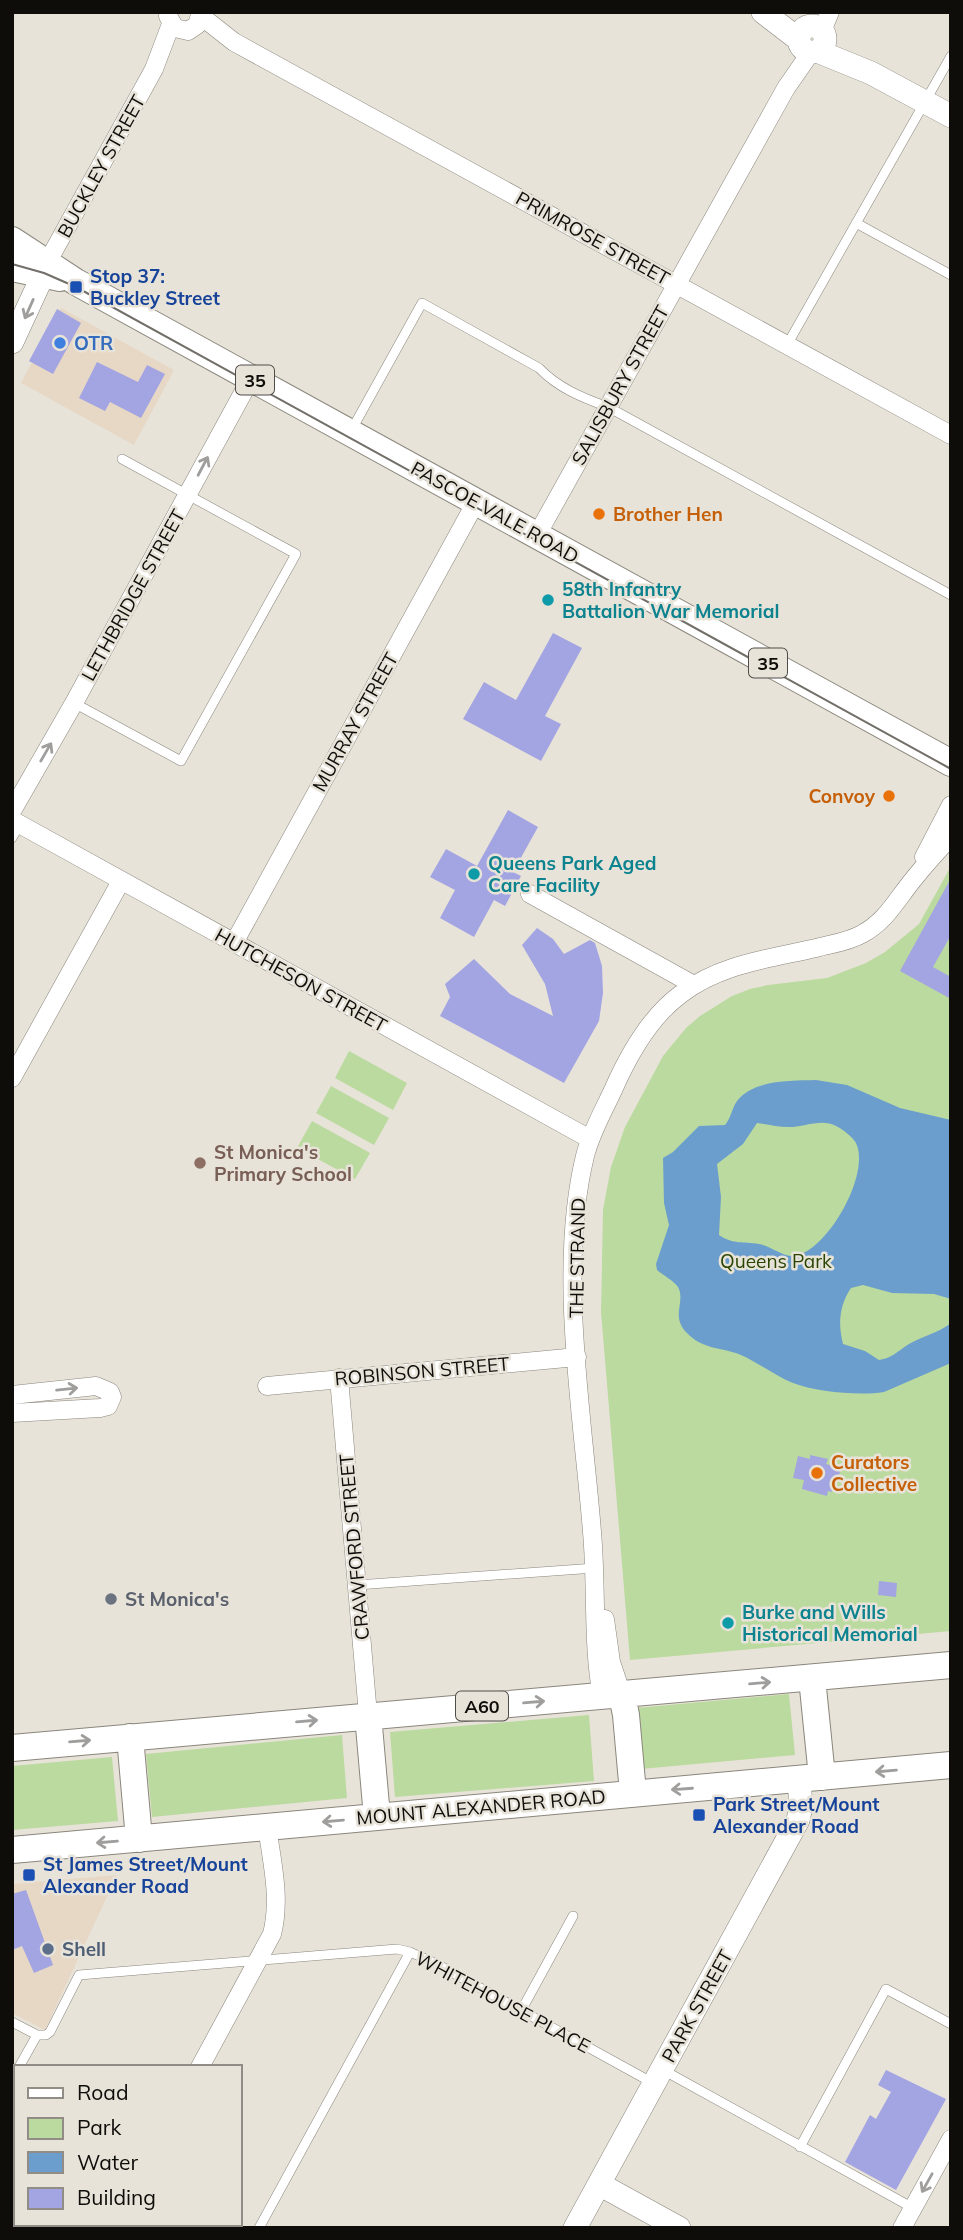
<svg xmlns="http://www.w3.org/2000/svg" width="963" height="2240" viewBox="0 0 963 2240" font-family="Mulish,sans-serif">
<style>
.commercial{fill:#e7d7c5}
.green{fill:#bbda9f}
.water{fill:#6b9ecd;fill-rule:evenodd}
.building{fill:#a3a4e2}
.lines{fill:none;stroke-linecap:round;stroke-linejoin:round}
.lane-casing{stroke:#8a867c;stroke-width:10}
.street-casing{stroke:#8a867c;stroke-width:19}
.secondary-casing{stroke:#8a867c;stroke-width:24}
.primary-casing{stroke:#8a867c;stroke-width:28}
.lane{stroke:#fff;stroke-width:9}
.street{stroke:#fff;stroke-width:18}
.secondary{stroke:#fff;stroke-width:23}
.primary{stroke:#fff;stroke-width:26}
.tram{stroke:#726f69;stroke-width:2}
.oneway{stroke:#9f9e9d}
.transit-dot{fill:#1a4fb4;stroke:#e8e3d9;stroke-width:2.5}
.shop-dot{fill:#3f7fe0;stroke:#e8e3d9;stroke-width:2.5}
.food-dot{fill:#e8710a;stroke:#e8e3d9;stroke-width:2.5}
.culture-dot{fill:#0f9aa8;stroke:#e8e3d9;stroke-width:2.5}
.education-dot{fill:#8d6e63;stroke:#e8e3d9;stroke-width:2.5}
.worship-dot{fill:#6b7280;stroke:#e8e3d9;stroke-width:2.5}
.service-dot{fill:#5c6f8a;stroke:#e8e3d9;stroke-width:2.5}
.labels{text-anchor:middle;dominant-baseline:central;stroke-width:5;stroke-linejoin:round;paint-order:stroke}
.shield{fill:#e8e3d9;stroke:#504d48;stroke-width:2}
.shield-label{font-size:18px;font-weight:bold;fill:#0f0d0a}
.street-label{font-size:19px;fill:#0f0d0a;stroke:#e8e3d9}
.transit-label{font-size:19px;font-weight:bold;fill:#164399;stroke:#e8e3d9;text-anchor:start}
.shop-label{font-size:19px;font-weight:bold;fill:#366cbe;stroke:#e8e3d9;text-anchor:start}
.food-label{font-size:19px;font-weight:bold;fill:#c56008;stroke:#e8e3d9;text-anchor:start}
.culture-label{font-size:19px;font-weight:bold;fill:#0d838f;stroke:#e8e3d9;text-anchor:start}
.education-label{font-size:19px;font-weight:bold;fill:#785e54;stroke:#e8e3d9;text-anchor:start}
.park-label{font-size:19px;fill:#294501;stroke:#e8e3d9}
.worship-label{font-size:19px;font-weight:bold;fill:#5b616d;stroke:#e8e3d9;text-anchor:start}
.service-label{font-size:19px;font-weight:bold;fill:#4e5e75;stroke:#e8e3d9;text-anchor:start}
</style>
<rect width="100%" height="100%" fill="#e8e3d9"/>
<path class="commercial" d="M61,308L174,370L134,445L21,383Z
M117,1875L45,2030L12,2013V1884Z"/>
<path class="green" d="M951,866V1631L630,1660L601,1312L603,1210L611,1167L625,1127L663,1056L686,1028L700,1016L732,996L750,989L768,985L827,978L866,963L885,952L919,924Z
M349,1051L407,1083L393,1110L335,1078Z
M331,1086L389,1118L374,1145L316,1113Z
M312,1121L370,1153L355,1179L297,1148Z
M789,1694L795,1755L641,1769L636,1708Z
M589,1715L594,1781L395,1797L390,1732Z
M342,1735L347,1798L152,1817L146,1754Z
M112,1757L118,1821L12,1830V1766Z"/>
<path class="water" d="M816,1080L847,1085L900,1108L951,1120V1299L934,1294L892,1293L863,1285L851,1288C839,1306 838,1324 843,1344L865,1351L879,1360C892,1358 898,1351 909,1344C923,1336 938,1333 951,1323V1363L884,1392C860,1396 816,1392 793,1383C775,1376 759,1363 741,1355C722,1347 703,1350 687,1333C670,1316 686,1302 678,1287C674,1281 663,1275 657,1270L656,1264L669,1225L664,1203L663,1158L673,1152L699,1126L725,1125C731,1118 732,1108 737,1101C754,1079 791,1081 816,1080ZM757,1123C767,1124 778,1127 789,1127C804,1127 822,1118 836,1126C842,1129 853,1137 856,1143C871,1174 827,1252 794,1256C783,1257 771,1246 759,1244C743,1241 734,1245 719,1235L721,1197L717,1164L743,1144Z"/>
<path class="building" d="M57,309L81,323L53,374L29,361Z
M97,362L138,382L147,365L165,374L141,418L110,402L105,411L79,398Z
M553,633L582,648L545,716L561,724L541,761L463,719L484,682L516,700Z
M508,810L538,827L513,872L521,876L505,906L494,900L474,937L440,918L455,890L430,877L446,849L477,866Z
M951,878V935L933,967L951,977V999L900,971Z
M537,928L553,939L564,954L590,940L595,943L602,966L603,993L599,1021L564,1083L440,1016L450,997L445,984L474,959L510,994L553,1016L545,984L522,945Z
M810,1455L828,1459L826,1464L841,1468L837,1483H835L832,1492L828,1491L827,1496L802,1489L804,1480L793,1478L798,1456L810,1459Z
M879,1581L897,1583L896,1597L878,1595Z
M26,1890L53,1965L34,1973L22,1946L12,1950V1894Z
M886,2070L946,2099L896,2190L845,2162L870,2115L876,2119L891,2092L878,2085Z"/>
<g class="lines">
<defs>
<path id="lane" d="M856,223L951,275
M787,345L951,56
M351,431L422,303L539,368C558,388 583,398 608,407L951,595
M74,703L181,761L296,554L122,459
M12,838L20,824
M357,1585L595,1568
M521,2011L573,1916
M12,2022L37,2035L19,2067
M37,2035H46L50,2032L79,1975L397,1949L410,1952L435,1963L653,2083
M663,2070L913,2208
M12,2078L16,2072
M800,2147L886,1989L951,2024
M259,2228L410,1952"/>
<path id="street" d="M168,16L175,28L188,31L197,25L201,12
M201,16L234,42L951,435
M822,31L830,12
M47,263L154,69L171,24
M537,535L786,88L811,52
M12,811L74,703L251,378
M12,820L590,1139
M924,857L951,805
M530,894L694,985
M234,943L476,502
M12,1078L121,881
M339,1378L368,1715
M267,1386L577,1357
M12,1395L96,1386L110,1392L112,1397L108,1406L100,1408L12,1413
M605,1619L611,1662L622,1695
M602,1697C592,1642 597,1587 592,1532C583,1416 557,1270 585,1156C591,1132 604,1110 614,1088C629,1054 651,1016 681,994C721,964 768,959 816,948C831,944 848,942 862,934C885,922 896,901 912,881C924,866 937,851 951,837
M200,2067L272,1934C281,1899 272,1862 267,1827
M111,2228L113,2224
M902,2228L951,2139"/>
<path id="secondary" d="M763,12L798,39
M799 39a13 13 0 1 1 26 0a13 13 0 1 1-26 0Z
M817,51L871,73L951,116
M12,342L43,275
M599,2184L679,2228
M575,2228L798,1820L801,1807L799,1779"/>
<path id="primary" d="M12,240L76,282L951,763
M12,268L60,278
M812,1678L822,1777
M622,1695L626,1715L633,1793
M368,1715L377,1817
M130,1737L139,1839
M12,1748L951,1665
M12,1850L951,1765"/>
</defs>
<use href="#lane" class="lane-casing"/>
<use href="#street" class="street-casing"/>
<use href="#secondary" class="secondary-casing"/>
<use href="#primary" class="primary-casing"/>
<use href="#lane" class="lane"/>
<use href="#street" class="street"/>
<use href="#secondary" class="secondary"/>
<use href="#primary" class="primary"/>
<path class="tram" d="M12,264L44,273L76,287L951,769"/>
</g>
<defs><path id="oneway-shaft" d="M-6 0H5M1.5-3L5.5 0L1.5 3" fill="none" stroke-width="1.6" stroke-linecap="round" stroke-linejoin="round" transform="scale(1.75)"/></defs>
<g class="oneway">
<use href="#oneway-shaft" transform="translate(29 309) rotate(114)"/>
<use href="#oneway-shaft" transform="translate(203 466) rotate(-62)"/>
<use href="#oneway-shaft" transform="translate(46 752) rotate(-60)"/>
<use href="#oneway-shaft" transform="translate(67 1389) rotate(-6)"/>
<use href="#oneway-shaft" transform="translate(760 1683) rotate(-5)"/>
<use href="#oneway-shaft" transform="translate(534 1702) rotate(-5)"/>
<use href="#oneway-shaft" transform="translate(307 1721) rotate(-5)"/>
<use href="#oneway-shaft" transform="translate(80 1741) rotate(-5)"/>
<use href="#oneway-shaft" transform="translate(886 1771) rotate(175)"/>
<use href="#oneway-shaft" transform="translate(682 1789) rotate(176)"/>
<use href="#oneway-shaft" transform="translate(333 1821) rotate(175)"/>
<use href="#oneway-shaft" transform="translate(107 1842) rotate(175)"/>
<use href="#oneway-shaft" transform="translate(927 2183) rotate(119)"/>
</g>
<g class="transit-dot">
<rect x="69" y="280" width="14" height="14" rx="3.5"/>
<rect x="692" y="1808" width="14" height="14" rx="3.5"/>
<rect x="22" y="1868" width="14" height="14" rx="3.5"/>
</g>
<circle class="shop-dot" cx="60" cy="343" r="7"/>
<g class="food-dot">
<circle cx="599" cy="514" r="7"/>
<circle cx="889" cy="796" r="7"/>
<circle cx="817" cy="1473" r="7"/>
</g>
<g class="culture-dot">
<circle cx="548" cy="600" r="7"/>
<circle cx="474" cy="874" r="7"/>
<circle cx="728" cy="1623" r="7"/>
</g>
<circle class="education-dot" cx="200" cy="1163" r="7"/>
<circle class="worship-dot" cx="111" cy="1599" r="7"/>
<circle class="service-dot" cx="48" cy="1949" r="7"/>
<g class="labels">
<g class="shield">
<rect x="236" y="365.5" width="38" height="29" rx="5"/>
<rect x="749" y="648.5" width="38" height="29" rx="5"/>
<rect x="456" y="1691.5" width="52" height="29" rx="5"/>
</g>
<g class="shield-label">
<text x="255" y="380">35</text>
<text x="768" y="663">35</text>
<text x="482" y="1706">A60</text>
</g>
<g class="street-label">
<text transform="translate(101 166) rotate(-61)">BUCKLEY STREET</text>
<text transform="translate(593 238) rotate(29)">PRIMROSE STREET</text>
<text transform="translate(620 385) rotate(-61)">SALISBURY STREET</text>
<text transform="translate(495 512) rotate(29)">PASCOE VALE ROAD</text>
<text transform="translate(133 595) rotate(-61)">LETHBRIDGE STREET</text>
<text transform="translate(355 722) rotate(-61)">MURRAY STREET</text>
<text transform="translate(301 980) rotate(29)">HUTCHESON STREET</text>
<text transform="translate(577 1258) rotate(-89)">THE STRAND</text>
<text transform="translate(422 1371) rotate(-5)">ROBINSON STREET</text>
<text transform="translate(354 1547) rotate(-95)">CRAWFORD STREET</text>
<text transform="translate(481 1807) rotate(-5)">MOUNT ALEXANDER ROAD</text>
<text transform="translate(503 2002) rotate(28)">WHITEHOUSE PLACE</text>
<text transform="translate(697 2006) rotate(-61)">PARK STREET</text>
</g>
<g class="transit-label">
<text x="90" y="276">Stop 37:<tspan x="90" dy="22">Buckley Street</tspan></text>
<text x="713" y="1804">Park Street/Mount<tspan x="713" dy="22">Alexander Road</tspan></text>
<text x="43" y="1864">St James Street/Mount<tspan x="43" dy="22">Alexander Road</tspan></text>
</g>
<g class="shop-label">
<text x="74" y="343">OTR</text>
</g>
<g class="food-label">
<text x="613" y="514">Brother Hen</text>
<text x="875" y="796" text-anchor="end">Convoy</text>
<text x="831" y="1462">Curators<tspan x="831" dy="22">Collective</tspan></text>
</g>
<g class="culture-label">
<text x="562" y="589">58th Infantry<tspan x="562" dy="22">Battalion War Memorial</tspan></text>
<text x="488" y="863">Queens Park Aged<tspan x="488" dy="22">Care Facility</tspan></text>
<text x="742" y="1612">Burke and Wills<tspan x="742" dy="22">Historical Memorial</tspan></text>
</g>
<g class="education-label">
<text x="214" y="1152">St Monica's<tspan x="214" dy="22">Primary School</tspan></text>
</g>
<g class="park-label">
<text x="776" y="1261">Queens Park</text>
</g>
<g class="worship-label">
<text x="125" y="1599">St Monica's</text>
</g>
<g class="service-label">
<text x="62" y="1949">Shell</text>
</g>
</g>
<rect width="963" height="2240" fill="none" stroke="#0f0d0a" stroke-width="28"/>
<rect x="14" y="2065" width="228" height="161" fill="#e8e3d9" stroke="#918d86" stroke-width="2"/>
<rect x="28" y="2088" width="35" height="10" fill="#ffffff" stroke="#918d86" stroke-width="2"/>
<text x="77" y="2100" font-size="21" fill="#0f0d0a">Road</text>
<rect x="28" y="2118" width="35" height="21" fill="#bbda9f" stroke="#918d86" stroke-width="2"/>
<text x="77" y="2135" font-size="21" fill="#0f0d0a">Park</text>
<rect x="28" y="2152" width="35" height="21" fill="#6b9ecd" stroke="#918d86" stroke-width="2"/>
<text x="77" y="2170" font-size="21" fill="#0f0d0a">Water</text>
<rect x="28" y="2188" width="35" height="21" fill="#a3a4e2" stroke="#918d86" stroke-width="2"/>
<text x="77" y="2205" font-size="21" fill="#0f0d0a">Building</text>
</svg>
